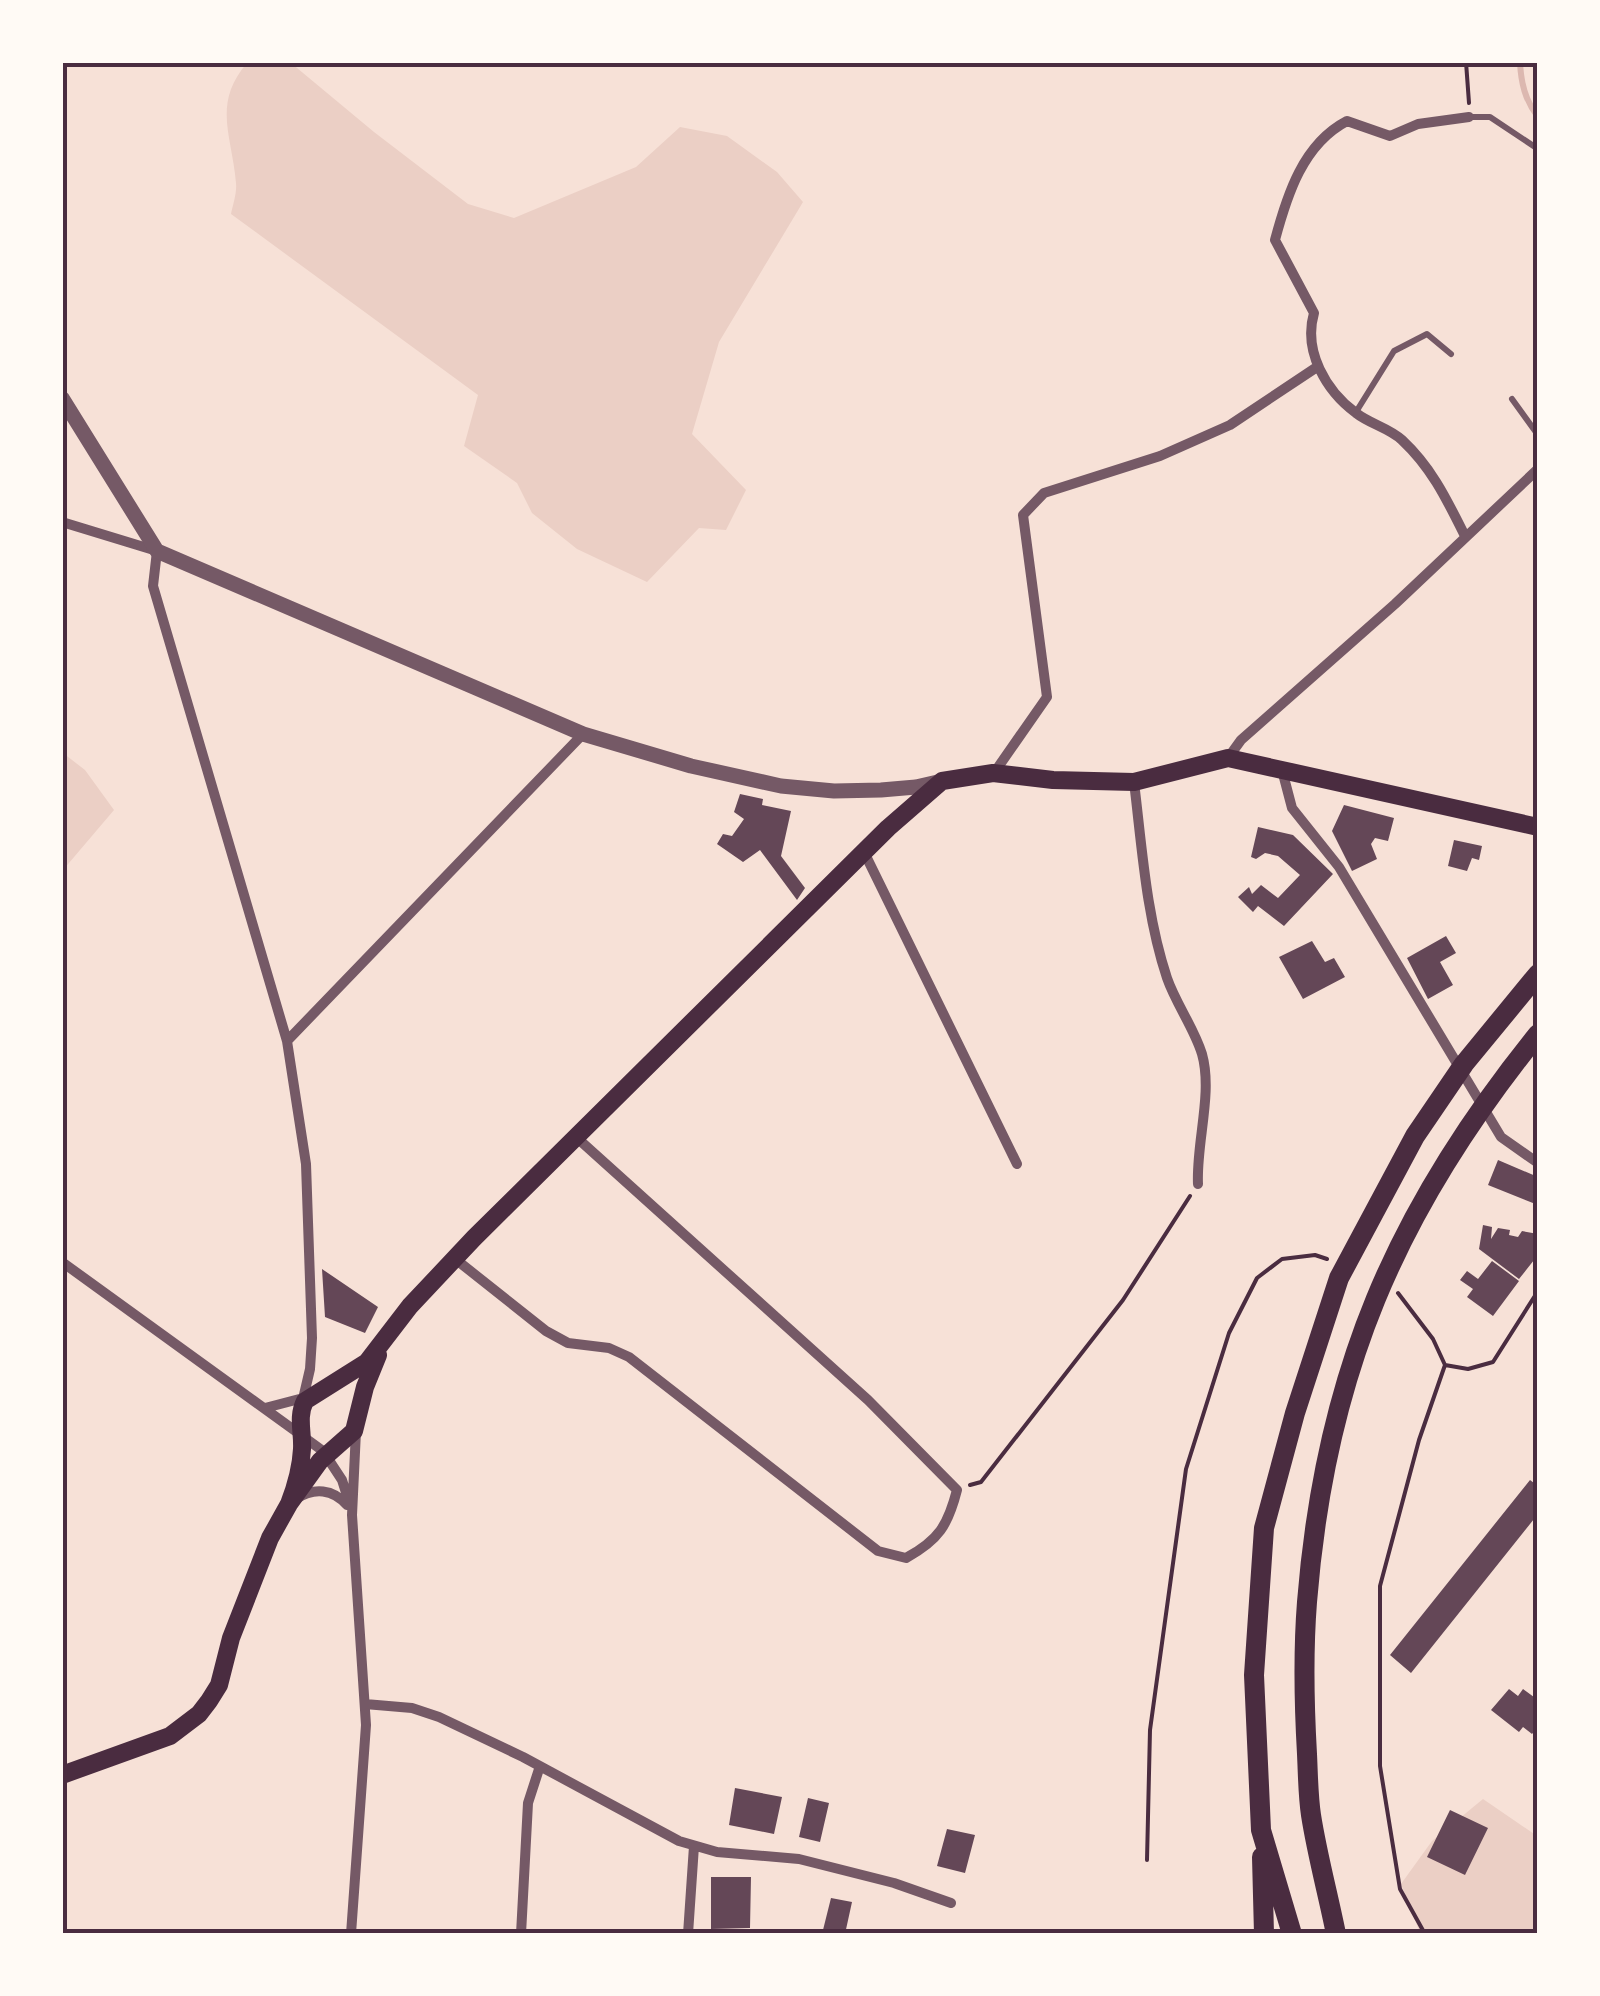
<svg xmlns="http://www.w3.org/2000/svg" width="1600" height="1996" viewBox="0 0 1600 1996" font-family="Overpass,sans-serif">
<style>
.green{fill:#ebcfc5}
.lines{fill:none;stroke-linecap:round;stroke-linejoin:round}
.stream{stroke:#dcb8b0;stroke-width:6}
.building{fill:#644757}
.path{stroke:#4a2c40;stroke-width:4}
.service{stroke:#755966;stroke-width:6}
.minor{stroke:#755966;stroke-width:10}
.tertiary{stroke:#755966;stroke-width:15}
.secondary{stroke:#4a2c40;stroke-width:18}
.motorway{stroke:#4a2c40;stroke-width:20}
.neatline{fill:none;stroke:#4a2c40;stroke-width:4}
</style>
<rect width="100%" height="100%" fill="#f7e1d7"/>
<path class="green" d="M247,63H291L374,132L468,204L514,218L636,167L680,127L727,136L777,172L803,202L719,342L692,434L746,490L726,530L699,528L647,582L577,549L532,513L517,483L464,446L478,395L231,214C233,204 237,193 236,183C232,135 212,104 247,63Z
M63,753L85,770L114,810L63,870Z
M1483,1799L1537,1836V1933H1420L1401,1884L1432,1841Z"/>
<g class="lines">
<path class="stream" d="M1520,62C1521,83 1525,100 1538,117"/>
</g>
<path class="building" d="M740,794L763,799L762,805L791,811L781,856L805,888L797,900L760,850L743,862L717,844L723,834L732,836L744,819L734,812Z
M1344,805L1394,818L1388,841L1375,838L1371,844L1377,859L1352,871L1332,831Z
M1258,827L1293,835L1333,874L1284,926L1258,906L1253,912L1238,897L1249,887L1252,894L1261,885L1278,898L1300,875L1278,856L1265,853L1256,859L1251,857Z
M1454,840L1482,846L1479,860L1472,858L1467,871L1448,866Z
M1446,936L1456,953L1440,962L1453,985L1428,999L1407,958Z
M1312,941L1325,962L1334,958L1345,977L1303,999L1279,957Z
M1498,1160L1538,1177V1205L1488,1185Z
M1483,1225L1492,1227L1491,1239L1498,1228L1510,1230L1509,1235L1518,1237L1522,1231L1538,1234V1255L1519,1279L1479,1249Z
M1492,1261L1519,1281L1493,1316L1467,1297L1473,1289L1460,1280L1467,1271L1478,1279Z
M322,1269L378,1307L365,1333L325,1317Z
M1530,1480L1538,1486V1514L1411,1673L1390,1655Z
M1509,1689L1518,1696L1523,1689L1538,1700V1727L1532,1734L1523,1727L1519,1732L1491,1710Z
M735,1788L782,1797L774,1834L729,1825Z
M808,1798L829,1803L820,1842L799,1837Z
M1450,1810L1488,1828L1465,1875L1427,1857Z
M947,1829L975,1835L965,1873L937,1866Z
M711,1877H751L750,1928L711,1929Z
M831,1898L852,1902L845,1934H822Z"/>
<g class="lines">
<path class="path" d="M1466,62L1469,103
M1398,1293L1433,1339L1445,1365
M970,1485L981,1482L1123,1300L1190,1196
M1147,1860L1150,1730L1186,1469L1229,1333L1257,1278L1282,1259L1315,1255L1327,1259
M1425,1934L1400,1889L1380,1766V1586L1419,1440L1445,1365L1468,1369L1493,1362L1538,1291"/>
<path class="service" d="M1469,117H1490L1538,149
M1512,399L1538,435
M1356,412L1394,351L1427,334L1451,354"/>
<path class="minor" d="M62,522L157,551L153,586L287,1041L306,1164L312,1338L310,1369L303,1399
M1465,536C1447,500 1432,468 1402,440C1389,428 1370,424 1356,413C1326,391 1303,351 1314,313L1275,240C1287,195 1303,144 1347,121L1390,136L1418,124L1469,117
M1228,758L1241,740L1395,604L1538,469
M1282,770L1292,808L1339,867L1501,1137L1538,1163
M994,773L1047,697L1023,515L1044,493L1160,456L1230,425L1317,367
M1134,782C1142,847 1146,915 1167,978C1176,1004 1194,1028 1202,1054C1213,1093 1196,1143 1198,1184
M864,852L1017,1164
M287,1041L583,734
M454,1258L546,1331L568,1343L609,1348L629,1357L878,1551L906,1558C939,1540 948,1525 957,1490L868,1400L576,1137
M62,1262L323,1451L342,1480L349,1502
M265,1408L307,1397
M296,1499C314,1487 333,1489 347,1505
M365,1704L412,1708L439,1717L523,1757L679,1841L717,1852L799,1859L894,1883L951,1903
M351,1934L366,1725L352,1515L356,1431
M521,1934L528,1803L540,1766
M688,1934L694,1846"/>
<path class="tertiary" d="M62,398L157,551L583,734L691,766L781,786L834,791L881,790L916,787L942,781"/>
<path class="secondary" d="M289,1504C296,1486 301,1469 302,1449C303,1432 297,1417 305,1401L367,1362L410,1306L474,1238L888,828L942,781L993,773L1053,780L1134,782L1228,758L1538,827
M62,1775L170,1736L199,1714L209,1701L219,1685L231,1638L270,1538L289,1504L320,1461L354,1431L365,1387L378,1355"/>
<path class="motorway" d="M1262,1857L1264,1934
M1292,1934L1261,1830L1254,1675L1264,1528L1295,1413L1339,1278L1415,1136L1464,1064L1538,974
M1336,1934C1328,1894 1317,1854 1311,1815C1308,1795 1308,1774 1307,1754C1304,1702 1303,1653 1307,1602C1325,1375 1395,1211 1538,1034"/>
</g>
<rect width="1600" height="1996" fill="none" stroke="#fffaf5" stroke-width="130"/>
<rect x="65" y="65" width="1470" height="1866" class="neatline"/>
</svg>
